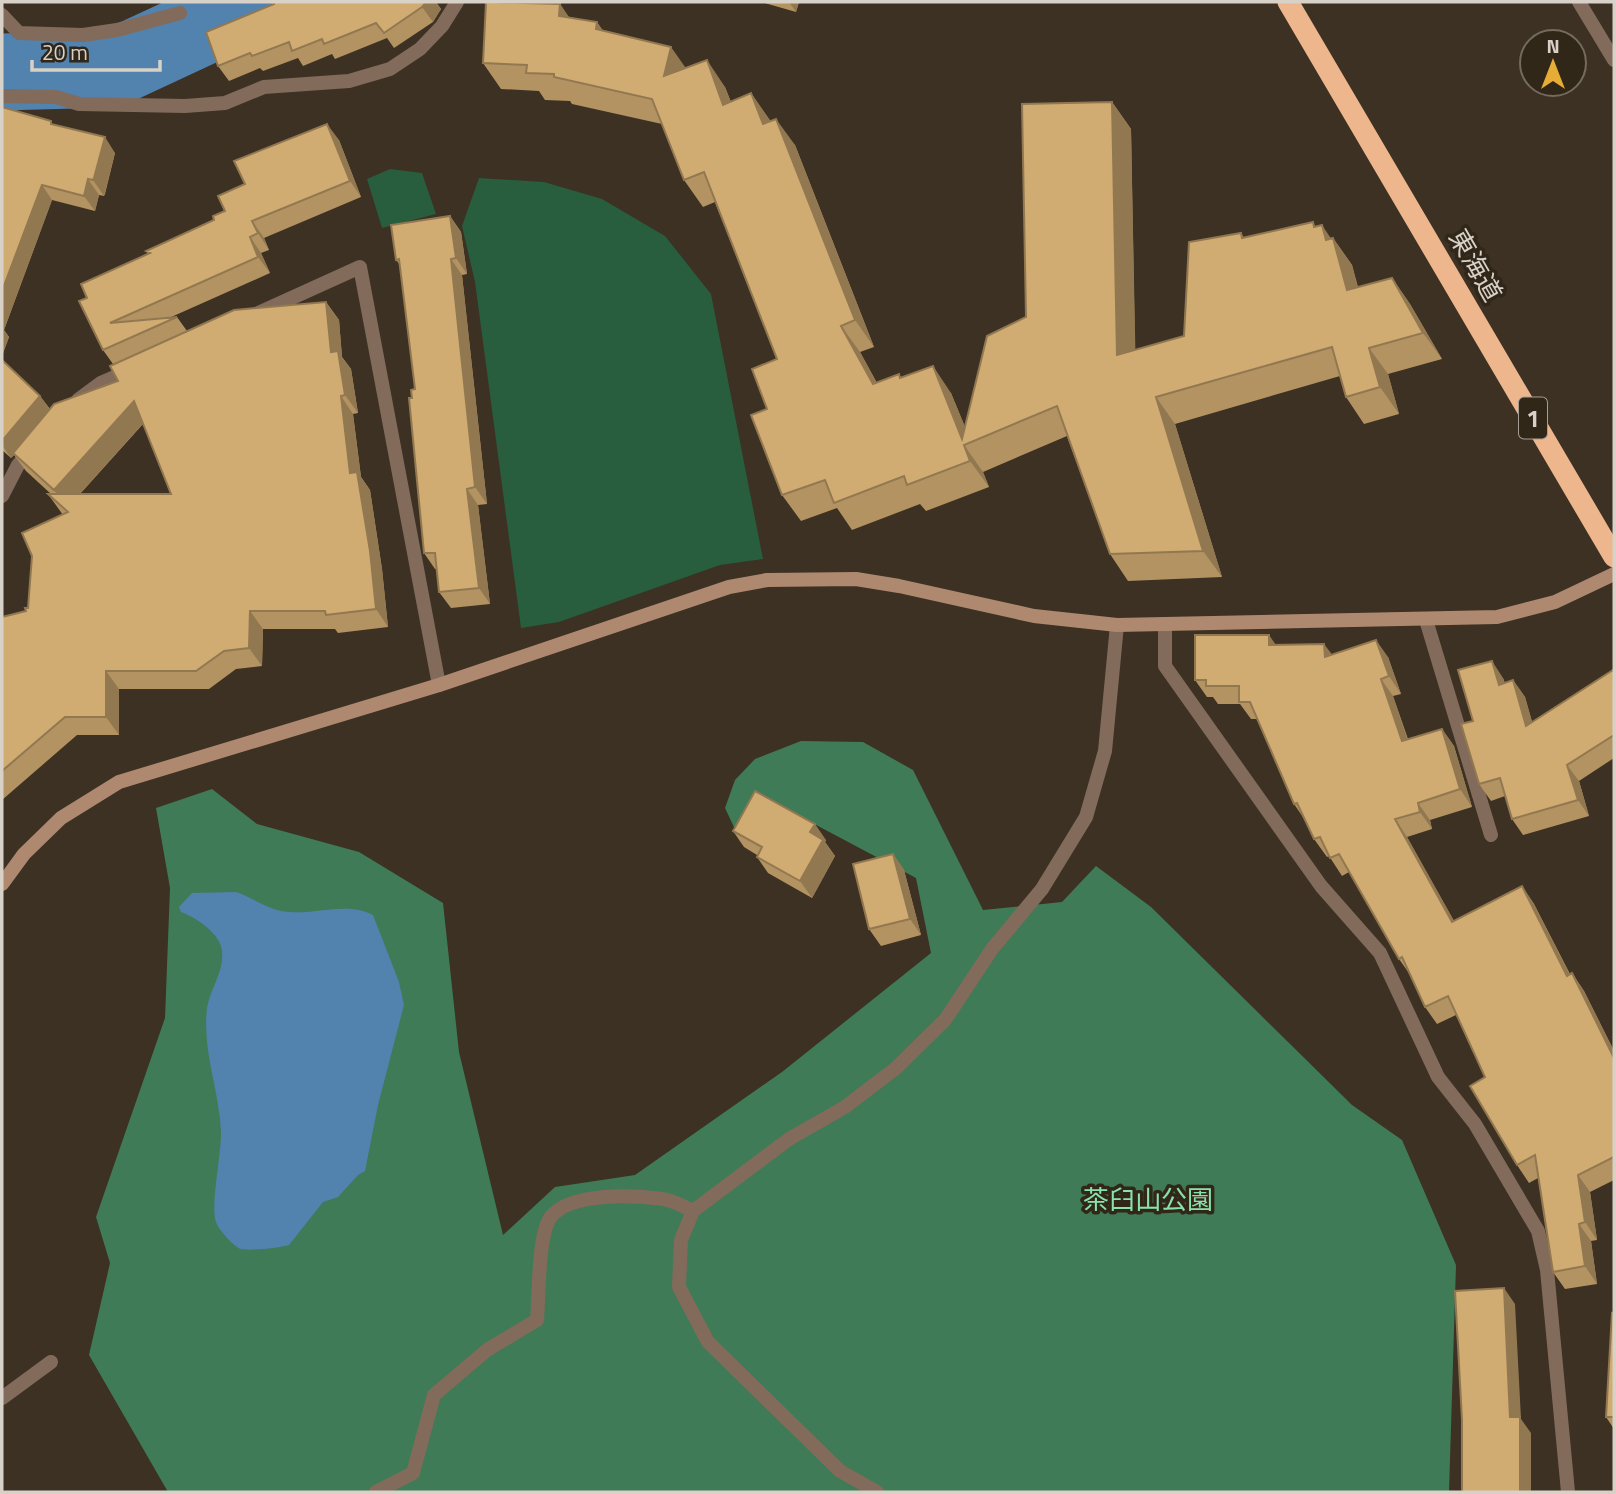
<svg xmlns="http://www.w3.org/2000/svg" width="1616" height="1494" viewBox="0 0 1616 1494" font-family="'Titillium Web','Noto Sans JP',sans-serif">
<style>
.green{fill:#285d3e}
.forest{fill:#3f7b57}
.water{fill:#5282ae}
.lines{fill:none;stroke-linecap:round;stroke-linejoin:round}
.river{stroke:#5282ae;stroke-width:77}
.lane{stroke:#826b5a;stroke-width:14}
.street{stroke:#826b5a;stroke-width:14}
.secondary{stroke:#ae896f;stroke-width:14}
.highway{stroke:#eeb68c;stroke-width:21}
.wall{fill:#b39362;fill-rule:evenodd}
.shaded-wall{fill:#927850}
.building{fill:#d0ab72;stroke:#927850;stroke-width:2}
.labels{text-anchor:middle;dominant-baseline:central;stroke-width:7;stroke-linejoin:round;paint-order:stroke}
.shield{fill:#312719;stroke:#a69e94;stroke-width:2}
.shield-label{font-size:24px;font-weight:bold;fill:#d8d1c8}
.street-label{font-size:26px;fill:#d8d1c8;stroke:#312719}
.park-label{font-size:26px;fill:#8ae2ab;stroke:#312719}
</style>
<rect width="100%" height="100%" fill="#3c3123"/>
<path class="green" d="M390,169L422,173L436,214L382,228L367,179Z
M479,178L544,182L602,199L665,236L711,294L763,559L720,565L559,622L521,628L475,282L462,226Z"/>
<path class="forest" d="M801,741L863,742L913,770L983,910L1062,902L1096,866L1151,907L1352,1105L1402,1140L1456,1265L1449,1492H168L89,1355L110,1263L96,1217L165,1018L170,888L156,808L212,789L257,824L359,852L443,903L459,1052L503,1235L555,1187L635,1175L782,1072L931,953L916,878L786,809L741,842L725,808L735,780L755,759Z"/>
<path class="water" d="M236,892C251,897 266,908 281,911C311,917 346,900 373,915L399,982L404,1005L378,1105L365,1171L358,1175L338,1197L323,1202L289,1245C279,1248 251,1251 241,1249C234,1247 218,1229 216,1222C210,1207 222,1151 221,1131C219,1089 202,1051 207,1008C210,988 227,968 221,946C216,931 195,917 181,912L179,907L192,893Z"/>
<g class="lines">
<path class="river" d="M2,72L111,69L255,2"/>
<path class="lane" d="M2,1398L51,1362
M376,1492L413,1473L434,1395L487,1350L537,1320C539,1297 538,1236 550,1218C568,1192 634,1195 663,1199C673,1200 684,1207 693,1211
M877,1492L840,1471L708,1342L679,1287L681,1240L693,1211L789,1139L845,1107L896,1068L945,1020L992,949L1042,889L1086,817L1105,751L1117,625"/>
<path class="street" d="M1579,2L1614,60
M2,15L19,33L83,35L117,30L180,13
M2,96L56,97L79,104L185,106L225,103L264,87L349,81L390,69L420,49L442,26L457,2
M254,315L360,267L439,685
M78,400L101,383L133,369
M2,496L18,465L30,450
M1426,620L1491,835
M1165,625V666L1321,886L1380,953L1438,1077L1475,1124L1538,1231L1547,1270L1568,1492"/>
<path class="secondary" d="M2,884L24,854L61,818L119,782L439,685L729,587L767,580L856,579L899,586L1034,616L1117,625L1497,617L1555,602L1614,574"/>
<path class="highway" d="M1288,2L1614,557"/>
</g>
<path class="wall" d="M271,2H436L441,9L433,22L394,48L387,38L335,59L332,54L303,66L298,58L263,71L260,68L229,81L218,66L273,5Z
M761,2H799L796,12Z
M560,4L569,18L597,22L603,31L725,87L731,102L751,93L770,121L795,145L874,347L860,352L877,383L899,374L901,378L951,393L965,427L1026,317L1112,102L1131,129L1135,350L1184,336L1241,233L1244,238L1316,227L1331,238H1333L1352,265L1358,287L1392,278L1410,304L1442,359L1388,374L1399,414L1364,424L1346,397L1340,376L1175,424L1222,577L1128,581L1110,554L1067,436L983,472L989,487L926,511L920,504L852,530L837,508L801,521L782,495L767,409L777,359L715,202L703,207L684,180L662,124L572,104L570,101L545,100L539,91L501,89L483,63Z
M2,107L54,125L115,153L105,194L104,196L99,195L95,211L52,200L4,330L9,337L2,356Z
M339,140L361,197L264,238L269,250L261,253L270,273L169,318L177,317L187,331L326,302L339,320L342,357L351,369L358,413L353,414L361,477L370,490L382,569L388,627L338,633L335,629H263L262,666L236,669L209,689H119V735H77L2,800V617L26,611L28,608L63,515L48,494H51L26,471L14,455L11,458L2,450V360L40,396L50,409L118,381L113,364L103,350L87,298L148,254L146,251L214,220L225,211L245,184ZM143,424L171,494H80Z
M450,216L461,232L467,274L462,275L487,504L478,505L490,604L451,608L439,592L437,569H435L424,553L412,398L415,389L400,265L396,260Z
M1276,645L1332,655L1388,657L1401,694L1393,696L1408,739L1442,729L1454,746L1472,807L1430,820L1432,829L1407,837L1454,921L1522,886L1534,904L1570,974L1572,973L1584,991L1614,1051V1180L1590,1192L1597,1240L1591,1241L1597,1284L1565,1289L1553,1272L1538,1178L1529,1183L1517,1165L1485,1077L1456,1015L1437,1024L1425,1007L1411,976L1399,959L1349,872L1342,876L1329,856L1327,857L1314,839L1305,820L1294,804L1257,719H1251L1240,704H1218L1213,697H1207L1195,680Z
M1614,673V758L1579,781L1589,816L1523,835L1512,819L1505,796L1491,801L1479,784L1473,721L1503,678L1505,683L1513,680L1525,697L1532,722Z
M733,831L826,840L825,842L835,856L812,898L768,873L757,857V855L744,847Z
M893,854L904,870L921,935L881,946L869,929Z
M1614,1314V1429L1606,1417Z"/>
<path class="shaded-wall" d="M426,2H436L441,9L433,22L422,7Z
M789,2H799L796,12Z
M560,4L578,30L559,16Z
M597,22L615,49L596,29Z
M671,47L690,74L664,76Z
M707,60L725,87L742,131L723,105Z
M751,93L770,120L782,151L763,124Z
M1112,102L1131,129L1136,382L1117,355Z
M776,119L795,145L874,347L855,320Z
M327,124L339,140L361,197L350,181Z
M105,137L115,153L104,196L93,180Z
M88,179L99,195L95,211L84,196Z
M42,185L52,200L4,330L9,337L2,356V291Z
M450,216L461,232L467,274L456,258Z
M252,221L264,238L269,250L258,233Z
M1322,225L1334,243L1333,238L1352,265L1365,317L1347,290L1326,240Z
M250,237L261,253L270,273L258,257Z
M451,259L462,275L487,504L475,487Z
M1392,278L1410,304L1442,359L1423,333Z
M326,302L339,320L342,357L351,369L358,413L345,395L331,352Z
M841,326L860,352L892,411L873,384Z
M1369,348L1388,374L1399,414L1380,387Z
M933,366L951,393L971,442L962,439Z
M40,396L51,411L11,458L2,445V441Z
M341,396L353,414L361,477L370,490L382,569L388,627L376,609L350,473Z
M1156,397L1175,424L1222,577L1203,551Z
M134,401L147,419L67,508L54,490Z
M964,445L983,472L989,487L970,461Z
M467,489L478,505L490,604L479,588Z
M250,611L263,629L262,666L249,648Z
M1269,635L1281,652L1269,645Z
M1376,640L1388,657L1401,694L1389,676Z
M1324,644L1337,661L1325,657Z
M1492,661L1503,678L1510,701L1499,685Z
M106,671L119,689V735L106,717Z
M1381,679L1393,696L1414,759L1402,741Z
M1513,680L1525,697L1538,742L1526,726Z
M1442,729L1454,746L1472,807L1460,789Z
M1567,765L1579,781L1589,816L1578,800Z
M1418,803L1430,820L1432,829L1420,812Z
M1395,819L1407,837L1464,939L1452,922Z
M815,824L826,840L825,842L835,856L812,898L800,881L810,832Z
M893,854L904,870L921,935L910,919Z
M1522,886L1534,904L1579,993L1567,976Z
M1572,973L1584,991L1614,1051V1058Z
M1578,1175L1590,1192L1597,1240L1585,1222Z
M1579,1224L1591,1241L1597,1284L1585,1266Z
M1504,1288L1515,1304L1521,1419L1531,1433V1492H1520L1510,1417Z"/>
<path class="building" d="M273,2H426L422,7L384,33L376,23L324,44L322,39L292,51L289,42L252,56L250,53L218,66L206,32L274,4Z
M486,2L560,4L559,16L597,22L596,29L671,47L664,76L707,60L723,105L751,93L763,124L776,119L855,320L841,326L873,384L899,374L900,378L933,366L962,439L987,336L1026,317L1022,104L1112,102L1117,355L1184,336L1189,242L1241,233L1242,238L1313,222L1314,227L1322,225L1326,240L1333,238L1347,290L1392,278L1423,333L1369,348L1380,387L1346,397L1332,347L1156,397L1203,551L1110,554L1057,406L964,445L970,461L907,485L904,476L834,503L825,480L782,495L751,415L767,409L752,369L777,359L704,172L684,180L652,99L554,77V74L526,73L527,65L483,63Z
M2,107L51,121V124L105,137L94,178L93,180L88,179L84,196L42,185L2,291Z
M327,124L350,181L252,221L258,233L250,237L258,257L110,323L177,317L103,350L79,301L87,298L81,284L150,253L146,251L214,220L213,216L225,211L218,196L245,184L234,161Z
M450,216L456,258L451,259L475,487L467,489L479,588L439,592L435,553H424L409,398H412L411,390L415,389L399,259L396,260L391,225Z
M326,302L331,352L338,351L345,395L341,396L350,473L357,472L370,551L376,609L326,615L325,611H250L249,648L224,651L196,671H106V717H65L2,771V617L26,611L25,608H28L32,556L22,533L68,512L48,494H171L134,401L54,490L13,453L54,404L118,381L110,366L234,310Z
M2,360L40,396L2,441Z
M1195,635H1269V645L1324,644L1325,657L1376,640L1389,676L1381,679L1402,741L1442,729L1460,789L1418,803L1420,812L1395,819L1452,922L1522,886L1567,976L1572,973L1614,1058V1157L1578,1175L1585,1222L1579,1224L1585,1266L1553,1272L1535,1155L1517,1165L1470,1086L1485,1077L1448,996L1425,1007L1402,957L1399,959L1339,854L1330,858L1320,837L1314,839L1297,803L1294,804L1250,702H1239V686H1206V680H1195Z
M1492,661L1499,685L1513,680L1526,726L1613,670L1614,673V735L1567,765L1578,800L1512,819L1500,778L1479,784L1461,724L1473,721L1458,670Z
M755,791L815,824L810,832L823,840L800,881L757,857L762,847L733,831Z
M893,854L910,919L869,929L853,864Z
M1504,1288L1510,1417H1520V1492H1462V1420L1455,1291Z
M1612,1313L1614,1314V1417H1606Z"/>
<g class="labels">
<rect class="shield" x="1519" y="397.5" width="28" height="41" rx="5"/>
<g class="shield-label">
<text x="1533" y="418">1</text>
</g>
<g class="street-label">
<text transform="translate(1476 265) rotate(60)">東海道</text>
</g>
<g class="park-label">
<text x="1148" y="1199">茶臼山公園</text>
</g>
</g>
<rect width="1616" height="1494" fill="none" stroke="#d8d1c8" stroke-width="7"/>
<g transform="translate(1553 63)"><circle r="33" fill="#312719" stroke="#746b5f" stroke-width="2"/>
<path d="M0-5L12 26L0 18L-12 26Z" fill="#e5ad35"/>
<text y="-10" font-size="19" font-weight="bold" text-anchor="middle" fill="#d8d1c8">N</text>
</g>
<path d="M32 60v10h128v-10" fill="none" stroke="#d8d1c8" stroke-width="3.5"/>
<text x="42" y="60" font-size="21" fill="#d8d1c8" stroke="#312719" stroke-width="5" paint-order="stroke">20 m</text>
</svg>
